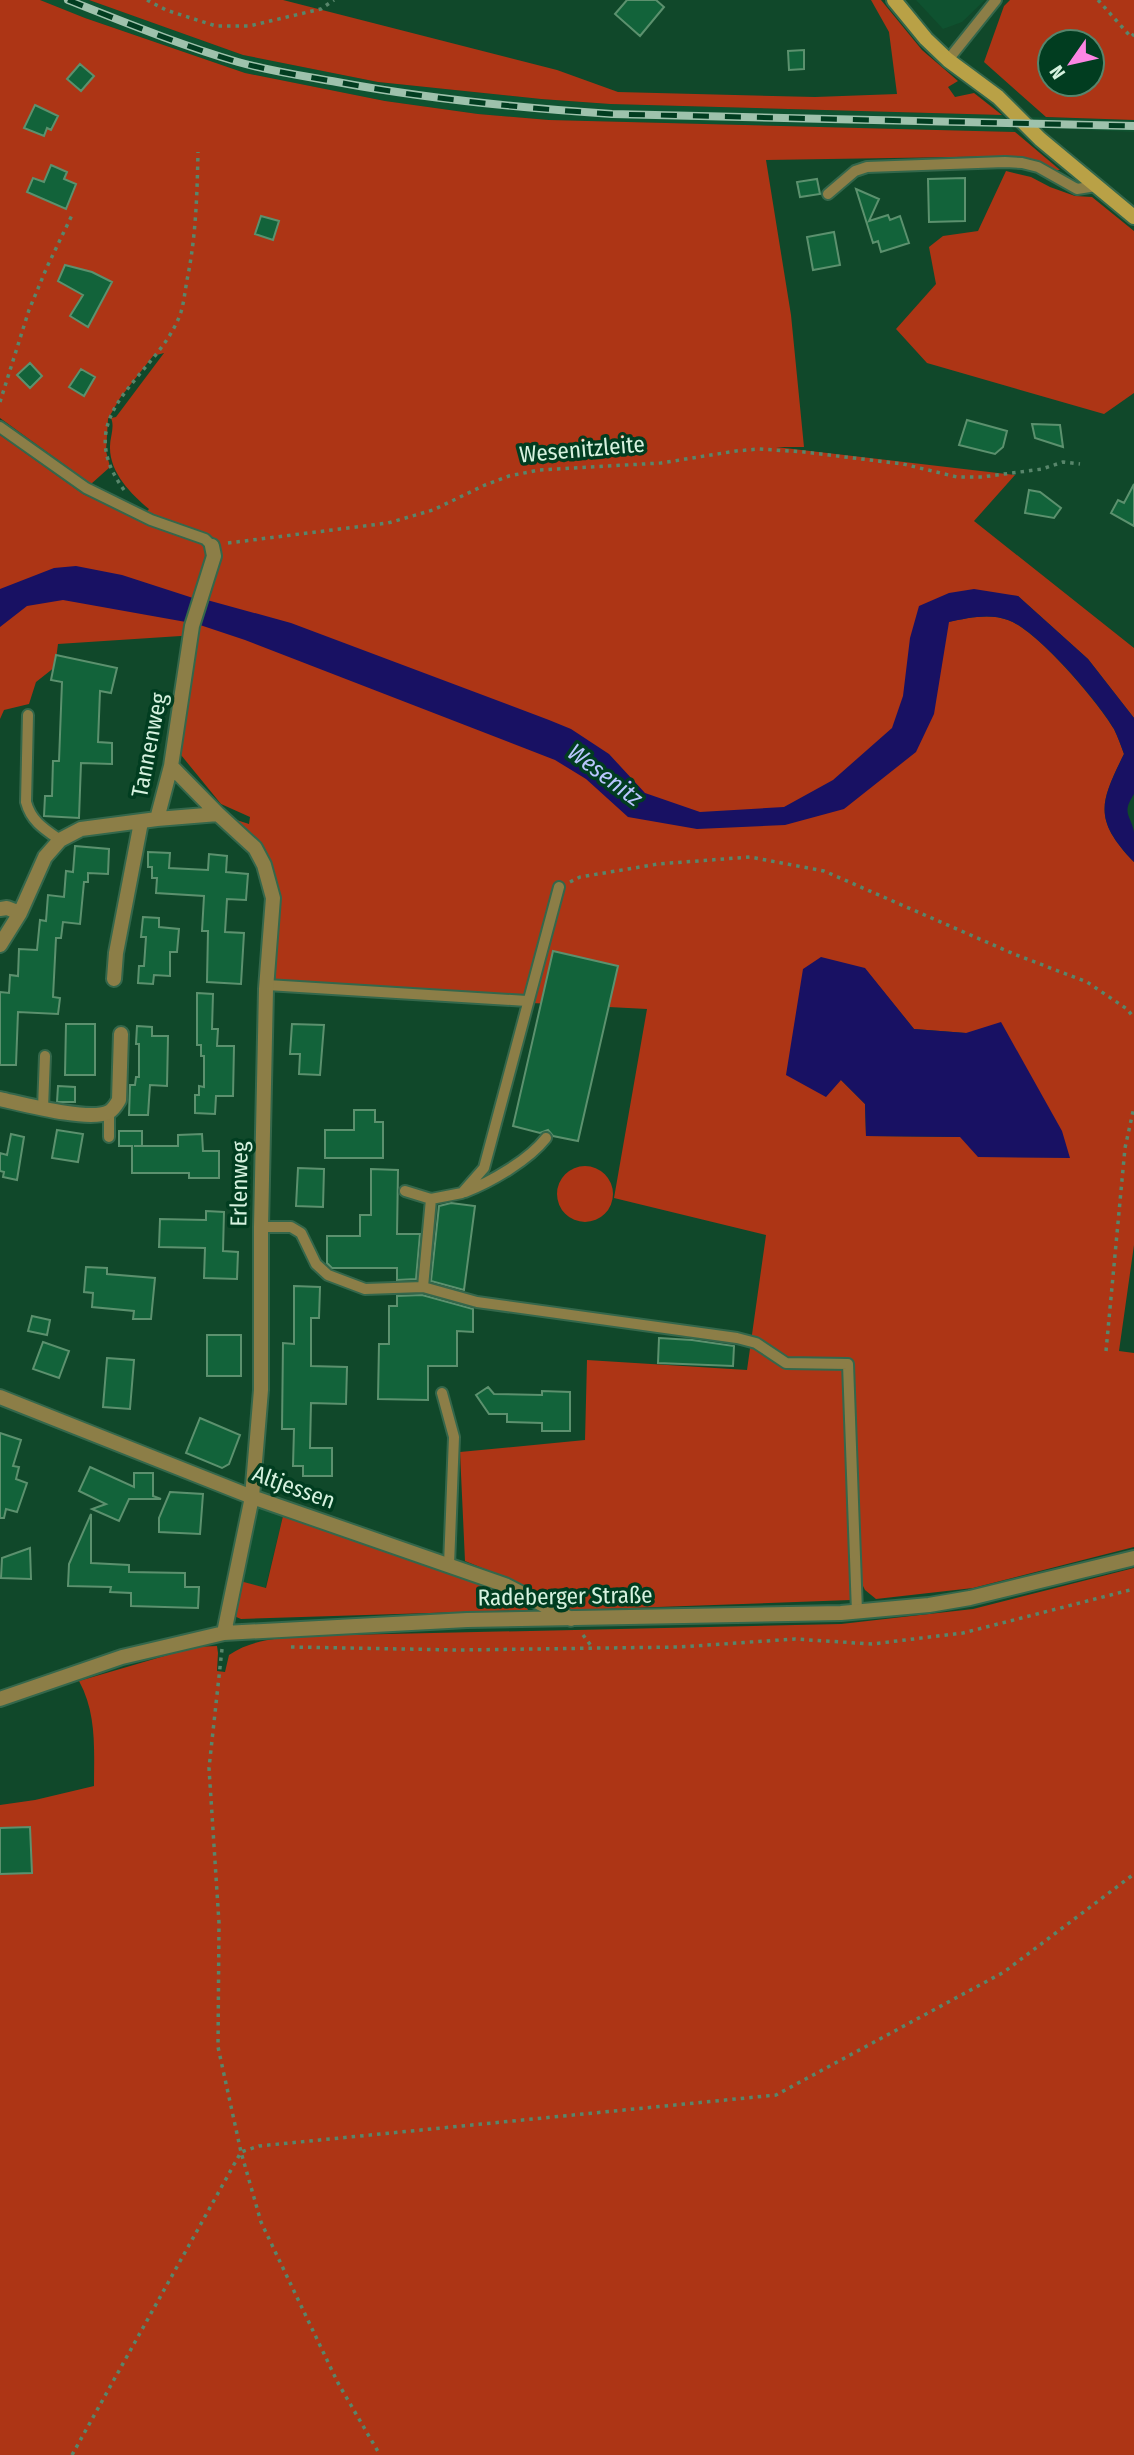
<svg xmlns="http://www.w3.org/2000/svg" width="1134" height="2455" viewBox="0 0 1134 2455" font-family="'Fira Sans Condensed',sans-serif">
<style>
.built{fill:#0f5230}
.green{fill:#ad3515;fill-rule:evenodd}
.water{fill:#181163}
.building{fill:#12633a;stroke:#5c916e;stroke-width:2}
.lines{fill:none;stroke-linecap:round;stroke-linejoin:round}
.lane-casing{stroke:#34674b;stroke-width:14}
.street-casing{stroke:#34674b;stroke-width:18}
.secondary-casing{stroke:#34674b;stroke-width:18}
.path{stroke:#58866b;stroke-width:3.5;stroke-dasharray:3.5 5;stroke-linecap:butt}
.lane{stroke:#8c7e47;stroke-width:10}
.street{stroke:#8c7e47;stroke-width:14}
.secondary{stroke:#b9a146;stroke-width:14}
.rail-casing{stroke:#9ec2ac;stroke-width:8}
.rail{stroke:#013d20;stroke-width:5;stroke-dasharray:16;stroke-linecap:butt}
.labels{text-anchor:middle;dominant-baseline:central;stroke-width:7;stroke-linejoin:round;paint-order:stroke}
.street-label{font-size:23px;fill:#d6f2df;stroke:#013d20}
.water-label{font-size:24px;font-style:italic;fill:#bac6fe;stroke:#013d20}
</style>
<rect width="100%" height="100%" fill="#10482a"/>
<path class="built" d="M40,0H89L243,55L378,82L541,99L610,104L1002,115L1015,132L549,120L478,114L385,101L245,73L85,18Z
M916,0H985L962,22L943,29Z
M1030,117L1134,120V132L1040,128Z
M259,1508L283,1516L265,1589L240,1581L254,1510Z"/>
<path class="green" d="M0,0H40L85,18L245,73L385,101L478,114L549,120L1015,132L1060,170H1054L1021,156L766,160L791,315L804,447H776L1015,475L974,521L1134,648V718L1088,659L1018,596L949,593L938,685L948,622C967,618 989,613 1008,620C1037,630 1098,702 1114,729C1118,737 1121,746 1124,754C1100,803 1093,819 1134,862V1245L1119,1351L1134,1353V1547L973,1588L876,1599L865,1590L861,1582L850,1586L851,1600L573,1610L509,1579L465,1561L460,1452L585,1440L587,1360L747,1370L766,1235L614,1198L647,1009L266,989L273,898L264,865L218,814L249,824L250,817L221,804L181,755L196,635L58,644L55,667L36,682L29,704L4,710L0,719V435L83,494L140,520L149,509C131,494 109,472 110,446C110,437 115,427 111,418L116,417L164,353L153,356L120,398L108,419L106,451L110,467L91,484L0,418ZM865,969L914,1029L966,1033L960,1137L866,1136L865,1104L841,1080Z
M89,0H283L557,70L618,92L815,97L897,94L889,32L871,0H881L922,50L958,81L948,87L955,97L974,93L1002,115L610,104L541,99L378,82L243,55Z
M1010,0H1134V120L1046,117L984,62L1004,6ZM1050,42H1092V84H1050Z
M1006,171L1031,177L1050,187L1075,196L1092,197L1134,231V393L1104,414L927,363L896,329L936,284L929,247L943,236L978,231Z
M557 1194a28 28 0 1 1 56 0a28 28 0 1 1-56 0Z
M283,1516L465,1578L524,1602L528,1610L241,1619L234,1616L240,1581L266,1588Z
M1134,1568V2455H0V1805L35,1800L94,1786C94,1749 97,1714 79,1681L195,1647L217,1646L218,1653L217,1671L225,1672L229,1655C251,1640 274,1639 300,1636L841,1624L973,1609Z"/>
<path class="water" d="M76,566L122,575L193,598L186,622L63,600L27,606L0,627V589L54,568Z
M974,589L1018,596L1088,659L1134,718V794C1121,814 1131,815 1134,832C1134,842 1134,853 1134,862C1093,819 1100,803 1124,754C1121,746 1118,737 1114,729C1098,701 1037,630 1008,620C990,613 967,618 949,622L934,714L916,752L844,809L785,825L697,829L628,817L586,779L555,760L245,640L200,625L207,600L291,623L549,720L571,729L609,754L645,793L700,812L784,807L833,780L892,728L903,696L910,638L919,606L949,593Z
M821,957L865,968L914,1029L966,1033L1001,1022L1062,1131L1070,1158L978,1157L960,1137L866,1136L865,1104L841,1080L826,1097L786,1075L803,969Z"/>
<path class="building" d="M627,0H656L664,7L640,36L615,14Z
M804,50V69L789,70L788,51Z
M80,64L94,76L81,91L67,79Z
M35,105L58,116L51,130L47,128L44,136L24,128Z
M51,165L67,172L64,179L76,184L66,209L27,192L33,178L44,182Z
M965,178V221L929,222L928,179Z
M817,179L820,194L800,197L797,182Z
M856,189L879,199L869,221L888,215L890,220L900,216L909,243L881,252L878,241L873,243Z
M261,216L279,221L273,240L255,234Z
M834,232L840,265L813,270L807,237Z
M65,265L92,272L112,282L88,327L70,316L83,295L58,281Z
M30,363L42,376L30,388L17,375Z
M81,369L95,377L84,396L69,387Z
M967,420L1007,431L1003,447L995,454L959,445Z
M1032,424L1060,425L1063,447L1035,438Z
M1134,484V526L1111,513L1118,500L1124,503Z
M1029,490L1040,492L1061,508L1054,518L1025,513Z
M56,655L117,668L111,693L100,691L98,742L112,743V764L81,763L79,818L44,816L45,796H52L53,761H59L62,682L51,680Z
M75,846L109,849L108,874L88,873V882H84L80,924L63,922L61,938H56L53,997L60,998L58,1014L18,1012L16,1065H0V992L9,993L10,975L18,976L19,949L37,950L40,920L46,921L48,895L64,897L66,871L73,872Z
M148,852L170,853L169,868L208,870L209,854L227,856L226,872L248,874L246,900L227,899L225,932L244,933L241,984L207,982L208,931H202L204,896L156,893L157,878H152V867H148Z
M143,917L159,918V927L179,929L177,952H170V976L154,975L153,984L138,983L139,966H144L146,937H141Z
M553,951L618,966L578,1141L553,1136L548,1130L540,1133L513,1126Z
M197,993L213,994L212,1029H218L217,1046H234L233,1096H216L215,1114L195,1113V1095H199V1086L204,1087V1056H201V1045H197Z
M66,1024H95V1075H65Z
M292,1024L324,1025L320,1075L299,1074L300,1054H290Z
M137,1026L152,1027V1036H168L167,1086L150,1085L148,1115H129L130,1085H135L136,1077H139V1044H136Z
M58,1086L75,1087V1102H57Z
M354,1110H375V1122H383V1158H325V1130H354Z
M57,1130L83,1134L78,1162L52,1158Z
M119,1131H142V1146H134H178V1135L202,1134L203,1151H219V1178H189V1173H132V1146H119Z
M11,1134L24,1137L17,1180L3,1177L4,1172L0,1171V1153L7,1155Z
M298,1168L324,1169L323,1207L296,1206Z
M371,1169L398,1170L397,1234H420L416,1279L397,1280V1268H332L327,1263V1236H360V1215H371Z
M451,1203L475,1206L464,1290L431,1281L439,1206Z
M206,1211L224,1212L223,1251L238,1252L237,1279L204,1278L205,1248L159,1247L160,1219L206,1220Z
M86,1267L107,1268V1274L155,1278L151,1319H133L134,1311L92,1307L93,1293L84,1292Z
M294,1286L320,1287L319,1318H311V1366L347,1367L346,1404L311,1403L310,1448H332V1476H303V1466H293L294,1429H282L283,1343L294,1344Z
M422,1295L473,1309V1332L457,1331V1366H428V1400L378,1399L379,1344H389V1306H397V1296Z
M32,1316L50,1320L47,1335L28,1331Z
M207,1335H241V1376H207Z
M659,1338L692,1340L734,1346L733,1366L658,1363Z
M43,1342L69,1351L59,1378L33,1369Z
M107,1358L134,1360L130,1409L103,1407Z
M488,1387L494,1394L542,1395V1391L570,1392V1431H542V1423L507,1422V1414H489L476,1395Z
M200,1418L240,1435L229,1464L222,1468L186,1453Z
M0,1433L21,1440L13,1466L19,1467L16,1479L27,1483L17,1512L6,1509L4,1518H0Z
M90,1467L134,1487V1473H153V1496L161,1499H129L119,1521L92,1509L106,1504L79,1491Z
M170,1492L203,1494L200,1534L159,1532V1518Z
M91,1514V1563L129,1565V1572L185,1573V1587H199L198,1608L131,1606V1593L110,1592L111,1587L68,1586L69,1564Z
M30,1548L31,1579L1,1578L2,1558Z
M30,1827L32,1873L0,1874V1828Z"/>
<g class="lines">
<defs>
<path id="lane" d="M948,60L996,0
M828,194L855,171L867,167L1005,162L1022,163L1038,167L1077,189L1096,186
M0,427L86,488L151,520L205,539L212,546
M28,715L26,802C31,821 44,829 60,840
M267,985L527,1001
M43,1108L45,1056
M109,1137V1112
M405,1191L431,1199
M465,1192C491,1182 529,1160 546,1138
M261,1227H291L301,1233L316,1264L328,1275L365,1289L423,1287L477,1302L737,1338L756,1343L786,1363L848,1364L857,1612
M423,1287L431,1199L462,1193L484,1168L559,887
M442,1393L454,1437L449,1565"/>
<path id="street" d="M171,766L218,814
M157,819L218,814L255,848L264,865L273,898L266,989L261,1227V1390L252,1497L224,1633
M0,909L7,908L20,913
M0,945L20,913L45,857L60,840L81,829L157,819L171,766L192,626L214,556L212,546
M114,979L116,953L141,822
M0,1099C23,1104 89,1122 109,1112C114,1109 116,1105 119,1100L121,1034
M0,1397L252,1497L505,1585L571,1619
M0,1699L122,1657L224,1633L467,1620L841,1613L929,1605L970,1598L1134,1558"/>
<path id="secondary" d="M894,0L926,39L948,60L998,97L1040,139L1134,217"/>
</defs>
<use href="#lane" class="lane-casing"/>
<use href="#street" class="street-casing"/>
<use href="#secondary" class="secondary-casing"/>
<path class="path" d="M147,0L166,10L216,26H249L321,9L334,0
M1098,0L1131,37L1134,34
M0,402L29,310L47,267L73,213
M124,490C66,411 159,377 181,312C184,302 185,291 187,280C196,237 197,196 198,152
M228,543L388,523L433,510L485,485L509,476L539,470L661,463L736,451L759,449L804,452L903,464L957,477H982L1042,469L1063,462L1080,464
M570,882L580,877L658,864L750,857L824,871L1014,954L1087,982L1127,1009L1134,1018
M1106,1351L1125,1148L1134,1107
M583,1635L592,1647
M291,1647L459,1650L679,1647L795,1639L872,1644L963,1633L1134,1589
M222,1649L209,1768L219,1923L218,2047L241,2152L261,2222L338,2383L380,2455
M72,2455L241,2152L259,2146L776,2095L1004,1972L1134,1874"/>
<use href="#lane" class="lane"/>
<use href="#street" class="street"/>
<use href="#secondary" class="secondary"/>
<defs>
<path id="rail" d="M68,0C124,22 180,45 238,62C270,71 304,76 337,82C428,99 520,108 612,114L1134,126"/>
</defs>
<use href="#rail" class="rail-casing"/>
<use href="#rail" class="rail"/>
</g>
<g class="labels">
<g class="street-label">
<text transform="translate(582 449) rotate(-5)">Wesenitzleite</text>
<text transform="translate(149 745) rotate(-79)">Tannenweg</text>
<text transform="translate(239 1184) rotate(-89)">Erlenweg</text>
<text transform="translate(294 1487) rotate(20)">Altjessen</text>
<text transform="translate(565 1596) rotate(-1)">Radeberger Straße</text>
</g>
<g class="water-label">
<text transform="translate(605 775) rotate(37)">Wesenitz</text>
</g>
</g>
<g transform="translate(1071 63) rotate(236)"><circle r="33" fill="#013d20" stroke="#56856c" stroke-width="2"/>
<path d="M0-5L12 26L0 18L-12 26Z" fill="#fc86e4"/>
<text y="-10" font-size="19" font-weight="bold" text-anchor="middle" fill="#d6f2df">N</text>
</g>
</svg>
